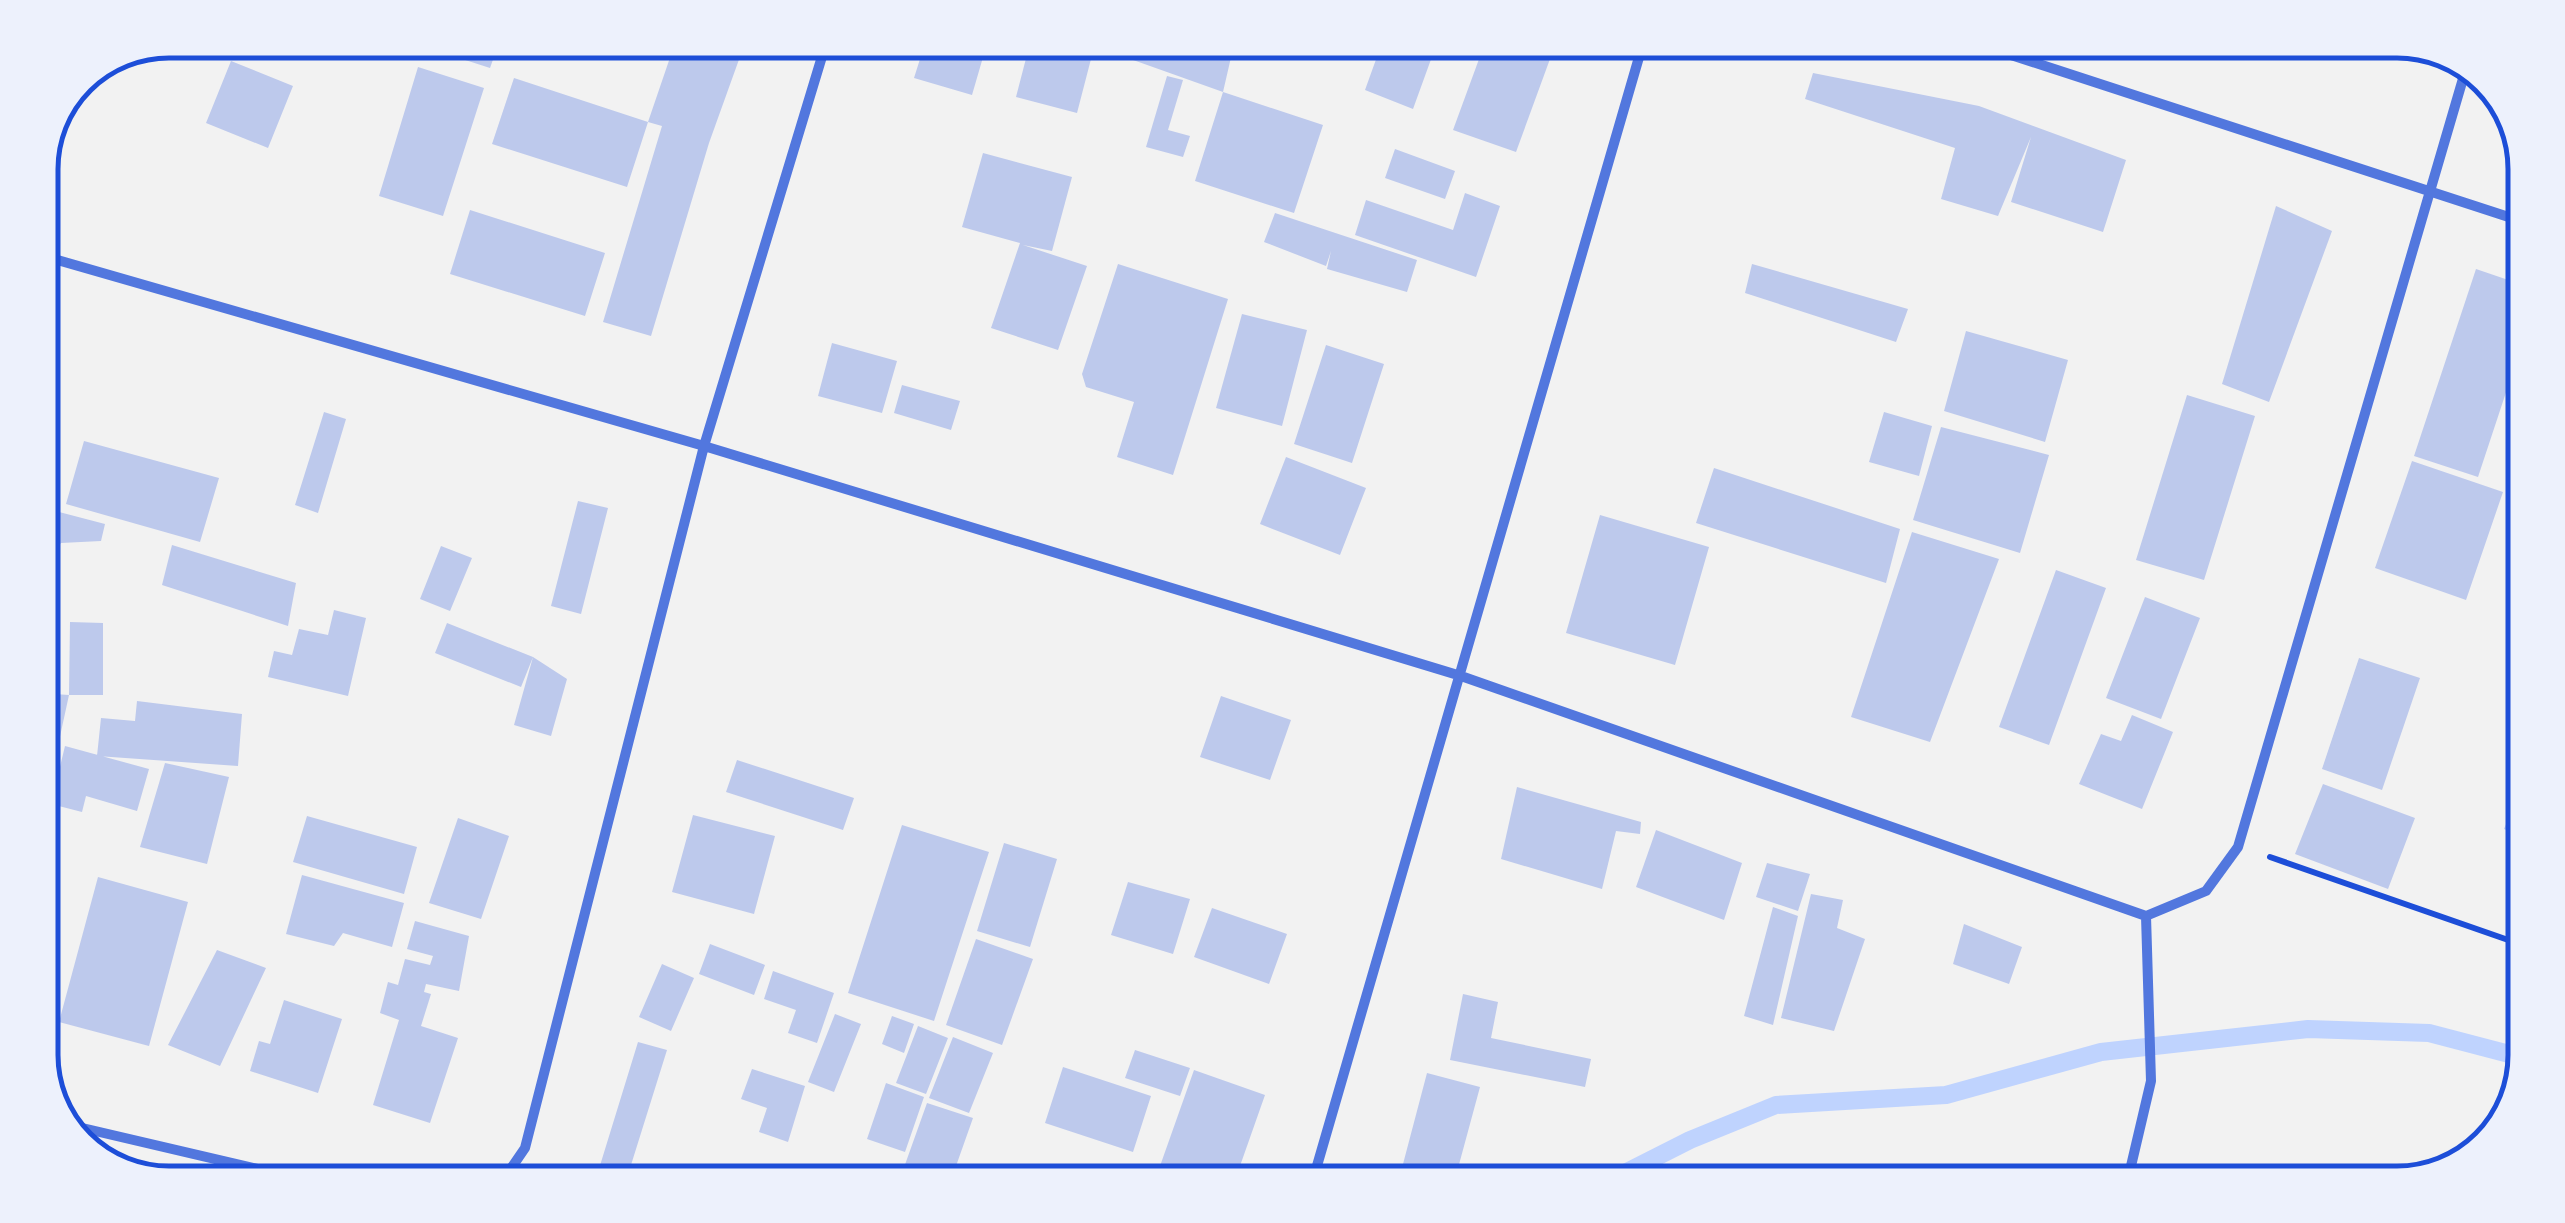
<svg xmlns="http://www.w3.org/2000/svg" width="2565" height="1223" viewBox="0 0 2565 1223" font-family="'Asap Condensed',sans-serif">
<style>
.lines{fill:none;stroke-linecap:round;stroke-linejoin:round}
.stream{stroke:#bfd3fe;stroke-width:18}
.building{fill:#bdc9ec}
.path{stroke:#1d4ed8;stroke-width:6}
.minor{stroke:#5277de;stroke-width:10}
.rim{fill:none;stroke:#1d4ed8;stroke-width:5}
</style>
<rect width="100%" height="100%" fill="#f2f2f2"/>
<g class="lines">
<path class="stream" d="M1605,1183L1690,1140L1776,1105L1946,1095L2101,1052L2308,1029L2429,1033L2513,1055"/>
</g>
<path class="building" d="M427,40H500L490,68L425,47Z
M676,40H746L709,143L651,336L603,322L662,126L648,122Z
M926,40H988L972,95L914,78Z
M1077,40H1235L1223,92Z
M1383,40H1438L1413,109L1365,90Z
M1486,40H1530L1554,48L1516,152L1453,130Z
M2310,40H2366L2361,57Z
M1030,43L1091,59L1077,113L1016,97Z
M231,61L293,86L268,148L206,123Z
M418,67L484,88L443,216L379,196Z
M1813,73L1979,106L2126,160L2103,232L2011,202L2031,137L1998,216L1941,199L1955,148L1805,99Z
M1167,76L1183,80L1168,130L1190,136L1183,157L1146,147Z
M514,78L648,122L627,187L492,144Z
M1223,92L1323,125L1294,213L1195,181Z
M1395,149L1455,171L1445,199L1385,178Z
M983,153L1072,177L1052,251L1023,245L1087,266L1058,350L991,328L1020,243L962,227Z
M1465,193L1500,206L1476,277L1355,235L1366,200L1453,230Z
M2276,206L2332,231L2269,402L2222,384Z
M470,210L605,253L585,316L450,274Z
M1275,213L1417,260L1407,292L1327,269L1331,251L1326,266L1264,242Z
M1118,264L1228,299L1173,475L1117,457L1134,402L1086,387L1082,374Z
M1752,264L1908,309L1896,342L1745,293Z
M2476,269L2523,285L2522,344L2478,477L2414,456Z
M1242,314L1307,330L1282,426L1216,408Z
M1966,331L2068,360L2045,442L1944,411Z
M832,343L897,361L882,413L818,396Z
M1326,345L1384,364L1352,463L1294,444Z
M902,385L960,401L951,430L894,413Z
M2187,395L2255,416L2204,580L2136,560Z
M324,412L346,419L318,513L295,505Z
M1884,412L1932,426L1919,476L1869,462Z
M1941,427L2049,455L2020,553L1913,520Z
M84,441L219,478L200,542L66,504Z
M1286,457L1366,488L1340,555L1260,524Z
M2412,461L2503,492L2466,600L2375,568Z
M1714,468L1900,529L1886,583L1696,523Z
M578,501L608,508L581,614L551,606Z
M40,507L105,524L101,541L61,543L52,555L46,579L40,577Z
M1600,515L1709,547L1675,665L1566,633Z
M1912,532L1999,559L1930,742L1851,717Z
M172,545L296,583L288,626L162,585Z
M441,546L472,558L450,611L420,599Z
M2056,570L2106,588L2049,745L1999,727Z
M2145,597L2200,618L2161,719L2106,698Z
M334,610L366,618L348,696L268,677L274,651L292,655L299,629L328,635Z
M70,622L103,623V695H69Z
M447,623L533,657L521,687L435,653Z
M533,657L567,679L551,736L514,725Z
M2359,658L2420,678L2382,790L2322,769Z
M40,693L69,695L59,741L40,738Z
M1221,696L1291,720L1270,780L1200,757Z
M137,701L242,714L238,766L97,756L101,718L135,721Z
M2132,715L2173,732L2142,809L2079,784L2101,734L2121,741Z
M40,745L55,747L51,775L40,773Z
M65,746L149,769L137,811L86,796L82,812L51,804Z
M737,760L854,798L843,830L726,792Z
M165,763L229,777L207,864L140,847Z
M2323,784L2415,818L2388,889L2295,854Z
M1517,787L1641,822L1640,834L1616,831L1602,889L1501,859Z
M2516,800V834L2504,829Z
M693,815L775,836L754,914L672,892Z
M307,816L417,847L404,894L293,862Z
M458,818L509,836L481,919L429,903Z
M902,825L989,852L934,1021L848,993Z
M1656,830L1742,863L1724,920L1636,887Z
M1004,843L1057,859L1030,947L977,931Z
M1767,863L1810,874L1798,911L1756,897Z
M302,875L404,903L392,947L343,933L334,946L286,934Z
M98,877L188,902L149,1046L59,1022Z
M1128,882L1190,899L1173,954L1111,935Z
M1811,894L1843,900L1837,928L1865,939L1834,1031L1781,1018Z
M1773,907L1798,916L1773,1025L1744,1016Z
M1212,908L1287,934L1269,984L1194,957Z
M415,921L469,936L459,991L426,984L424,992L431,994L421,1026L458,1038L430,1123L373,1105L399,1020L380,1013L388,982L398,985L405,959L430,965L433,956L407,949Z
M1964,924L2022,947L2009,984L1953,964Z
M976,939L1033,959L1002,1045L946,1025Z
M710,944L765,965L754,995L699,974Z
M217,950L266,968L220,1066L168,1045Z
M40,952L50,954L42,996H40Z
M662,964L694,978L671,1031L639,1017Z
M773,971L834,993L817,1043L788,1033L796,1010L764,999Z
M1463,994L1498,1002L1491,1038L1591,1059L1585,1087L1450,1060Z
M284,1000L342,1019L318,1093L250,1071L259,1041L270,1044Z
M835,1014L861,1024L834,1092L808,1082Z
M892,1016L914,1024L904,1053L882,1044Z
M918,1026L948,1038L926,1094L896,1083Z
M953,1037L993,1053L969,1113L929,1098Z
M638,1042L667,1050L626,1181L598,1172Z
M1135,1050L1190,1068L1180,1096L1125,1078Z
M1063,1067L1151,1096L1133,1152L1045,1123Z
M752,1069L805,1086L788,1142L759,1132L767,1108L741,1099Z
M1194,1070L1265,1095L1234,1183H1154Z
M1427,1073L1480,1087L1454,1183H1398Z
M886,1083L924,1097L905,1152L867,1139Z
M927,1103L973,1118L950,1183H933L902,1173Z
M1755,1170L1752,1183H1724V1172Z"/>
<g class="lines">
<path class="path" d="M2270,857L2514,942"/>
<path class="minor" d="M1965,40L2524,222
M40,255L704,446L1461,676L2146,916
M2146,916L2206,891L2238,847L2467,65
M61,1123L317,1183
M501,1183L525,1148L704,446L827,40
M1312,1183L1644,40
M2127,1183L2151,1081L2146,916"/>
</g>
<path d="M0 0H2565V1223H0ZM169 58H2397A111 111 0 0 1 2508 169V1055A111 111 0 0 1 2397 1166H169A111 111 0 0 1 58 1055V169A111 111 0 0 1 169 58Z" fill="#edf1fc" fill-rule="evenodd"/>
<path class="rim" d="M169 58H2397A111 111 0 0 1 2508 169V1055A111 111 0 0 1 2397 1166H169A111 111 0 0 1 58 1055V169A111 111 0 0 1 169 58Z"/>
</svg>
